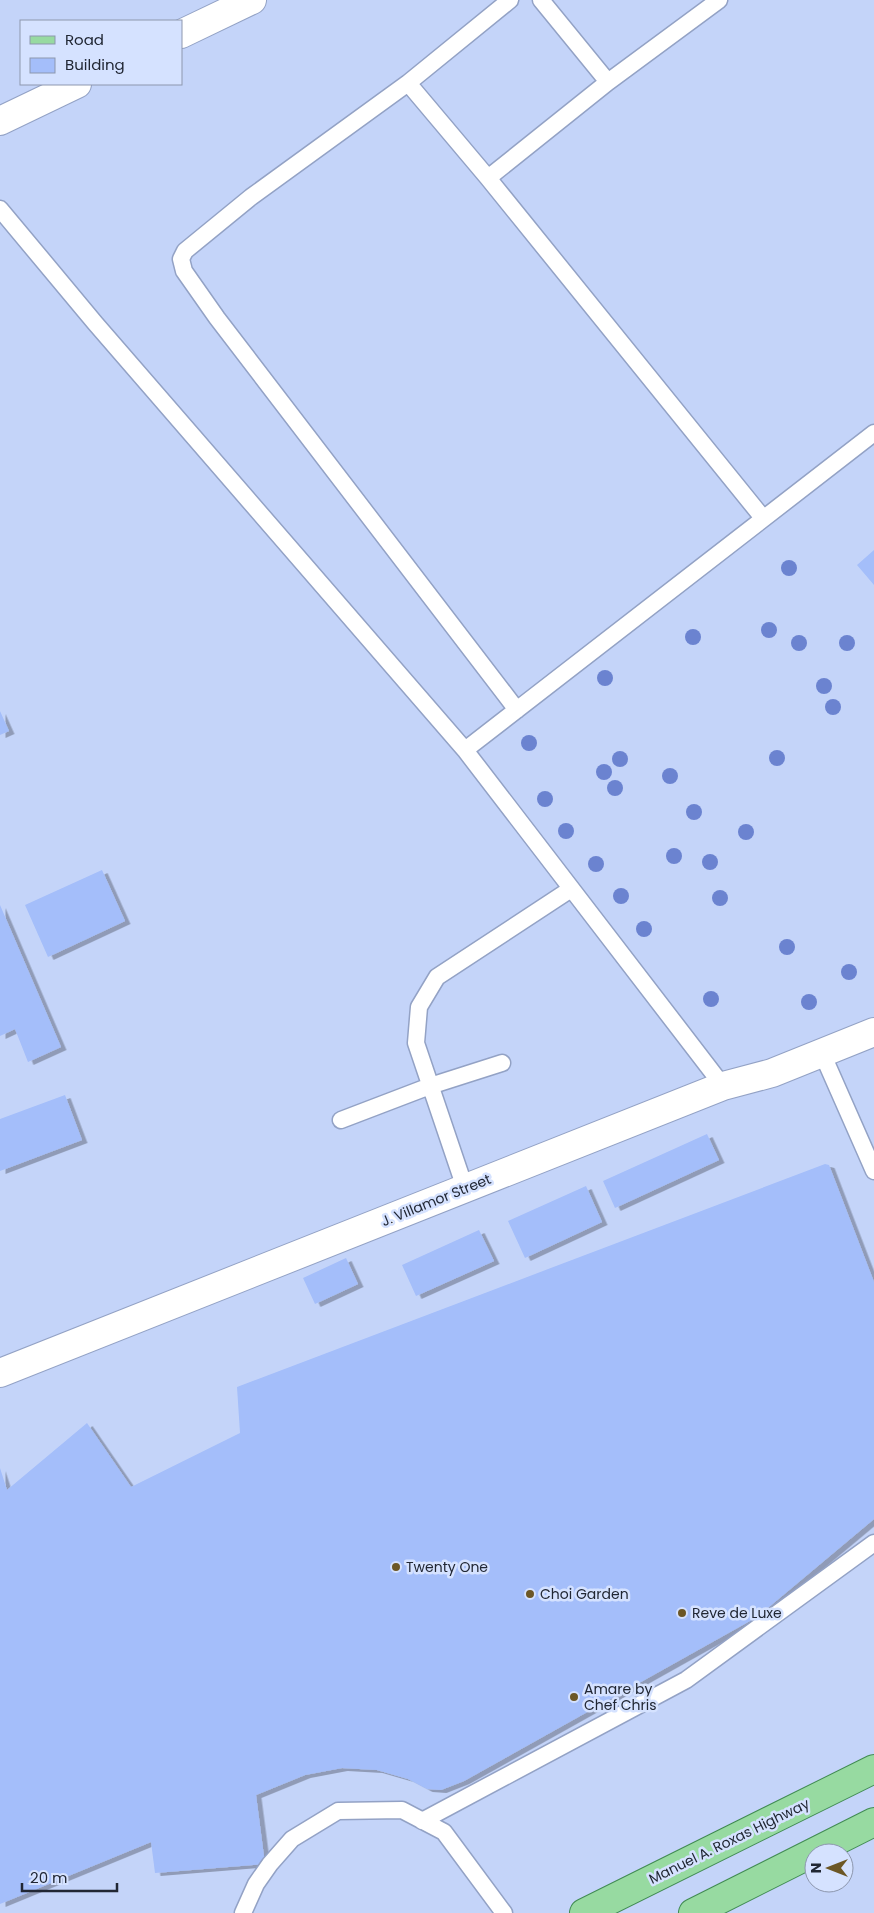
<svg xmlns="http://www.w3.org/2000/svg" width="874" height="1913" viewBox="0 0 874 1913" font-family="Poppins,sans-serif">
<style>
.building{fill:#a4befa;filter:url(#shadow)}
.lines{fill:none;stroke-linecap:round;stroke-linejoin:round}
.lane-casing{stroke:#93a2c5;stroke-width:19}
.street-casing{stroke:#93a2c5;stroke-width:30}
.primary-casing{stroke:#418b53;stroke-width:30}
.lane{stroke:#fff;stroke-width:16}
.street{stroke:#fff;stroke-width:28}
.primary{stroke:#97daa1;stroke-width:28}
.tree{fill:#6b83d0}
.poi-dot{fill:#6c5726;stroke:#d5e2ff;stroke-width:2}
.labels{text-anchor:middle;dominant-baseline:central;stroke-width:5;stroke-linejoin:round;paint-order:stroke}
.street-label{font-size:14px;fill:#212734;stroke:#d5e2ff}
.poi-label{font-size:14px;fill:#212734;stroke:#d5e2ff;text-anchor:start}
</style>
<defs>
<filter id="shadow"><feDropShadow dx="5.5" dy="3" stdDeviation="0" flood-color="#0004"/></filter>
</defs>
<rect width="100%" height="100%" fill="#c4d4f9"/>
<path class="building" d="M874,550V585L857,565Z
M0,711L9,731L0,735Z
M102,870L125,921L48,957L25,905Z
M0,905L61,1047L28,1062L15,1029L0,1036Z
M65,1095L82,1140L0,1171V1119Z
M707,1134L719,1160L615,1208L603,1181Z
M825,1164L829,1165L874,1282V1519L757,1617L464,1781L441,1790L427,1789L408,1779L377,1770L342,1768L305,1775L256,1795L265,1864L155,1873L151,1842L0,1904V1468L7,1490L87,1423L131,1487L240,1433L237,1387Z
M586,1186L602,1222L525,1258L508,1221Z
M479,1230L494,1261L416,1296L402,1265Z
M346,1258L358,1284L315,1304L303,1278Z"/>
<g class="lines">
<defs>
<path id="lane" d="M510,0L408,83L251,197L185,251L181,259L184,271L217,318L517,710
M541,0L608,82
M408,83L488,178L763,518
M488,178L608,82L719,0
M0,209L95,323L465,750L723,1086
M465,750L874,433
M822,1053L874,1171
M341,1120L430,1086L502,1063
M465,1188L416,1043L419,1007L437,977L571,889
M422,1821L686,1680L874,1543
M243,1913L256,1884L270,1864L292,1839L338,1811L402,1810L444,1832L504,1913"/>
<path id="street" d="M181,34L252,0
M0,121L77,84
M0,1373L723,1086L772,1073L874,1032"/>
<path id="primary" d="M584,1913L874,1769
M693,1913L874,1822"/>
</defs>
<use href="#lane" class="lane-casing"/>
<use href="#street" class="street-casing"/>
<use href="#primary" class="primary-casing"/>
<use href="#lane" class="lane"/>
<use href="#street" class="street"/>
<use href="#primary" class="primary"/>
</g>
<g class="tree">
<circle cx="789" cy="568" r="8"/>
<circle cx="769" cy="630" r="8"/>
<circle cx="693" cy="637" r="8"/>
<circle cx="799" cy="643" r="8"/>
<circle cx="847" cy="643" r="8"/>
<circle cx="605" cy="678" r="8"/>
<circle cx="824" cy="686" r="8"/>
<circle cx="833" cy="707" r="8"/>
<circle cx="529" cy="743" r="8"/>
<circle cx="777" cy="758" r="8"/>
<circle cx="620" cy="759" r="8"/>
<circle cx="604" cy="772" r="8"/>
<circle cx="670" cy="776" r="8"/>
<circle cx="615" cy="788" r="8"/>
<circle cx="545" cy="799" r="8"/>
<circle cx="694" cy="812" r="8"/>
<circle cx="566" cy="831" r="8"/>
<circle cx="746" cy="832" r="8"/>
<circle cx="674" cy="856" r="8"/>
<circle cx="710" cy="862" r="8"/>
<circle cx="596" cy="864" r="8"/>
<circle cx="621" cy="896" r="8"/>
<circle cx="720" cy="898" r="8"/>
<circle cx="644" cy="929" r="8"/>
<circle cx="787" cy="947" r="8"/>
<circle cx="849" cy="972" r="8"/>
<circle cx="711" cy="999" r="8"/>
<circle cx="809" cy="1002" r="8"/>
</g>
<g class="poi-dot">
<circle cx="396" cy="1567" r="5"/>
<circle cx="530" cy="1594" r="5"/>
<circle cx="682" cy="1613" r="5"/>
<circle cx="574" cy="1697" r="5"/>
</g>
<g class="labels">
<g class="street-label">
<text transform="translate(436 1200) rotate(-22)">J. Villamor Street</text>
<text transform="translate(729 1841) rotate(-26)">Manuel A. Roxas Highway</text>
</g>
<g class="poi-label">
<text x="406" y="1567">Twenty One</text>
<text x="540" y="1594">Choi Garden</text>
<text x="692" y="1613">Reve de Luxe</text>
<text x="584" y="1689">Amare by<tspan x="584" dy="16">Chef Chris</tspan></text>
</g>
</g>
<rect x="20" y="20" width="162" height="65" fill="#d5e2ff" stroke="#8d97ae"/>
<rect x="30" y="36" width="25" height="8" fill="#97daa1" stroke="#8d97ae"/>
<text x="65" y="45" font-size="15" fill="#212734">Road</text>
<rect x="30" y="58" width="25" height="15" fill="#a4befa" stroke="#8d97ae"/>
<text x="65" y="70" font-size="15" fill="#212734">Building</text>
<g transform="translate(829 1868) rotate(270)"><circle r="24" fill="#d5e2ff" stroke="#8d97ae"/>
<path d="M0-4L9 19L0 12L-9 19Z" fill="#6c5726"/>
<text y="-8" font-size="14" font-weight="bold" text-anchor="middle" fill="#212734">N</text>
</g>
<path d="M22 1883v8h95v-8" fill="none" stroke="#212734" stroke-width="2.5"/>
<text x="30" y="1883" font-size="15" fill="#212734" stroke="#d5e2ff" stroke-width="4" paint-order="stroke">20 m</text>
</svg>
